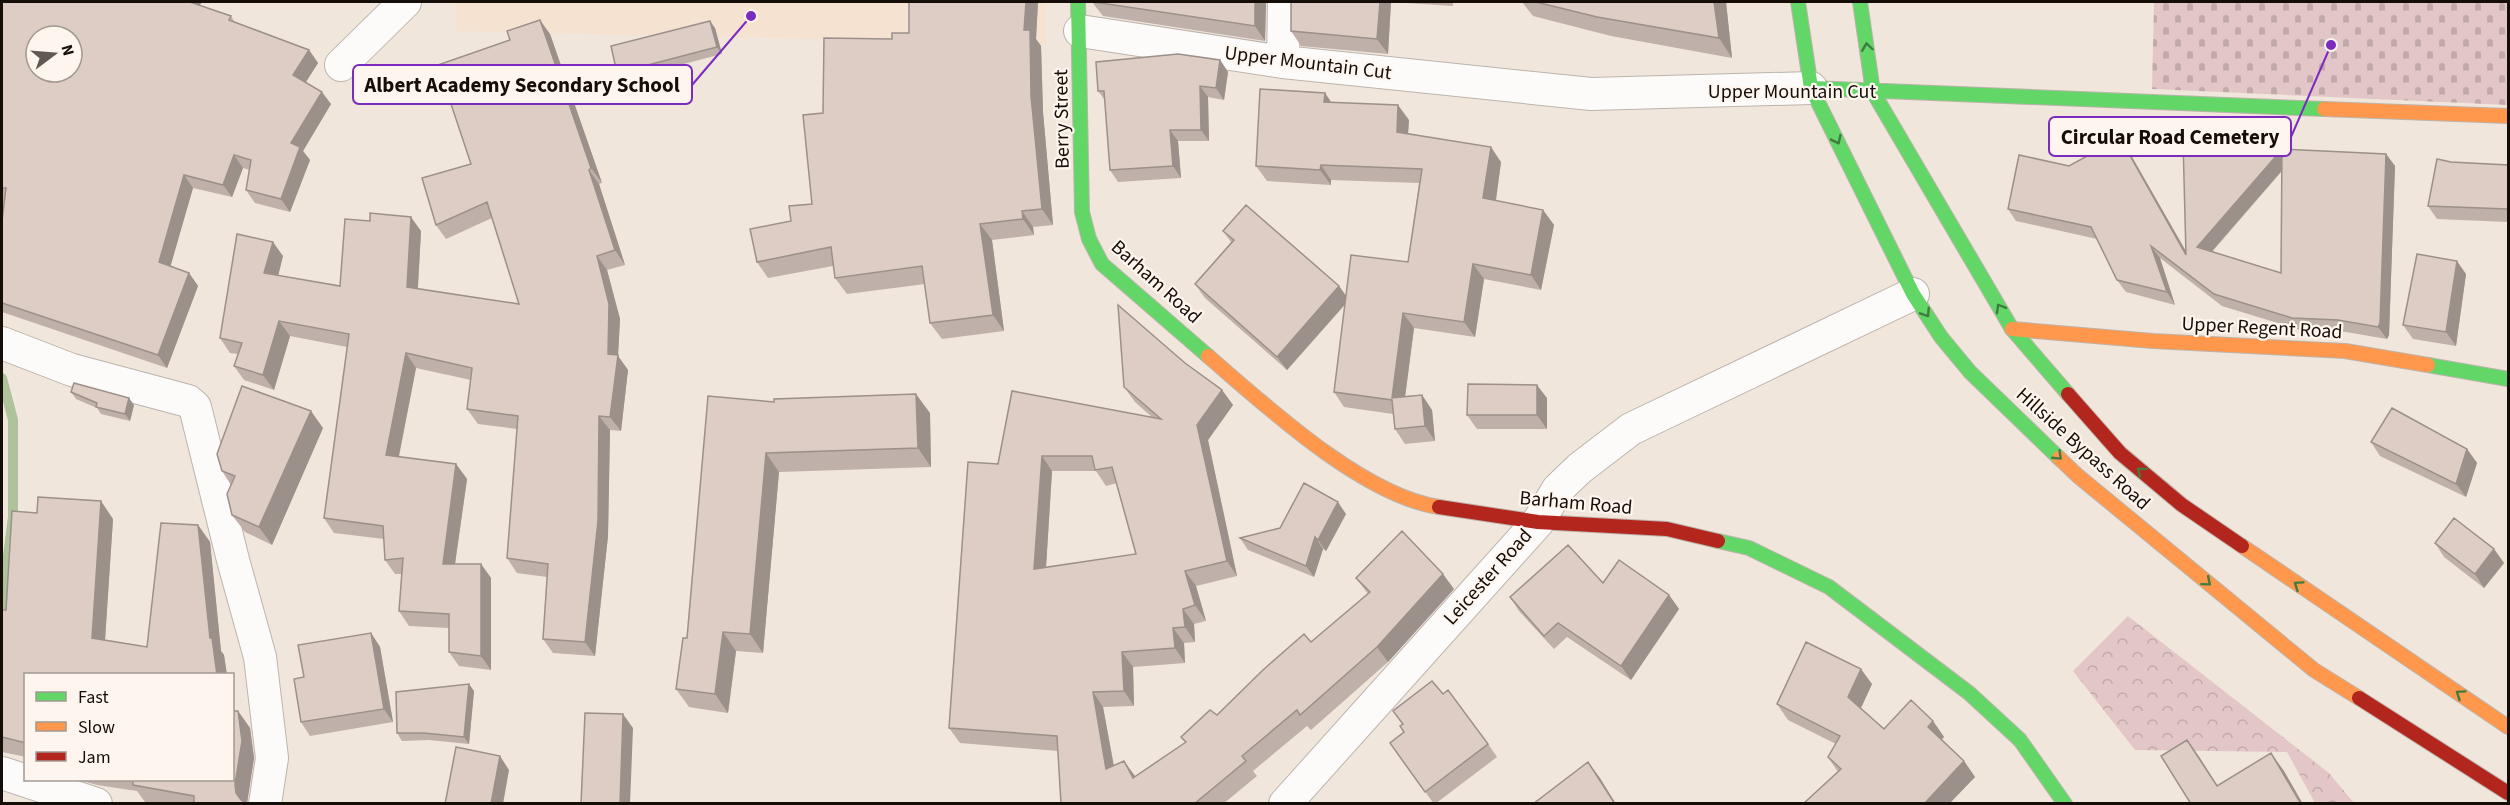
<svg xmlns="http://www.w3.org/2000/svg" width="2510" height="805" viewBox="0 0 2510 805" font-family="'Source Sans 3',sans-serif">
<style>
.built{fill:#f5e2d0}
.forest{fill:url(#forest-crowns)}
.cemetery{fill:url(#cemetery-stones)}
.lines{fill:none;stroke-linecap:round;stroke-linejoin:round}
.stream{stroke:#b0c29c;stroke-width:10}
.street-casing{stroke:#bcb4ac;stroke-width:34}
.fast-casing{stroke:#bcb4ac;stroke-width:16}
.slow-casing{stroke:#bcb4ac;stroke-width:16}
.jam-casing{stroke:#bcb4ac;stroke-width:16}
.street{stroke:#fdfbfa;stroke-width:32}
.fast{stroke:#63d668;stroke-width:14}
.slow{stroke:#ff974d;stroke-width:14}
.jam{stroke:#b3261e;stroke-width:14}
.wall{fill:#bfb0a9;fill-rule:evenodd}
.shaded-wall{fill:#9b908a}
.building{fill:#decdc5;stroke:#9b908a;stroke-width:1.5;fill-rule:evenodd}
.oneway{stroke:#407c3d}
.labels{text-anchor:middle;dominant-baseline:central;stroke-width:4.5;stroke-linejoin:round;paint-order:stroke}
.street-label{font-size:20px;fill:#150e08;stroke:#fef6ee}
.leader{fill:none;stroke:#7b2cbf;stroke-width:2}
.callout-dot{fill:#7b2cbf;stroke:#fef6ee;stroke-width:2}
.callout{fill:#fef6ee;stroke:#7b2cbf;stroke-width:2}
.callout-label{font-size:21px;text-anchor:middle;font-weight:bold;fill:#150e08}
</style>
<defs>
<pattern id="forest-crowns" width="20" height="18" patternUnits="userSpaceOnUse" patternTransform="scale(1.5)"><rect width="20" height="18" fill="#e3c6c8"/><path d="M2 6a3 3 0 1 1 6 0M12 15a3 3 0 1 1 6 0" fill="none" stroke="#c2a9aa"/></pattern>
<pattern id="cemetery-stones" width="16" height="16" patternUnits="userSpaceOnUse" patternTransform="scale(1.5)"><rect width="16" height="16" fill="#e3c6c8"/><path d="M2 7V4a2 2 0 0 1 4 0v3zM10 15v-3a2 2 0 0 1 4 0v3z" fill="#c2a9aa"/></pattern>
</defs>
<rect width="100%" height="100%" fill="#f1e6dc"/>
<path class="built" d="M456,2H1045L1046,44L456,31Z"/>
<path class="forest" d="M2128,616L2329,773L2354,803H2315L2287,752L2135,750L2073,671Z"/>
<path class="cemetery" d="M2154,2H2508V105L2152,89Z"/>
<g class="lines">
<path class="stream" d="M2,197L11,227L2,229
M2,378L13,420V517L2,602L3,623"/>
<defs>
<path id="street" d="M1080,31L1283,62L1591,94L1811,88
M1283,62L1284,2
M341,65L405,2
M2,343L72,370L188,401L195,407L233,560L260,657L272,758L265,804
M2,773L96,804
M1285,804L1538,522L1558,489L1580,468L1631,429L1913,294"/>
<path id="fast" d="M1078,2L1082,212L1089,239L1102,264L1208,356
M1798,2L1811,88L1913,294L1941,337L1970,372L2059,458
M1860,2L1873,92L2012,329L2068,394
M1811,88L2324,109
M2428,365L2508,379
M1718,541L1749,548L1829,587L1969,693L2020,740L2065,804"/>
<path id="slow" d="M2324,109L2508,116
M2012,329L2153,341L2345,351L2428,365
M1208,356C1266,406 1363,496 1439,507
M2059,458L2078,476L2314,670L2359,698
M2242,546L2508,727"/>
<path id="jam" d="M2068,394L2120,453L2182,505L2242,546
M1439,507L1538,522L1667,529L1718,541
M2359,698L2508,793"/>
</defs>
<use href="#street" class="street-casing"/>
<use href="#fast" class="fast-casing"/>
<use href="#slow" class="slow-casing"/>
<use href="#jam" class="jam-casing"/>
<use href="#street" class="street"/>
<use href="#fast" class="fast"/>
<use href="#slow" class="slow"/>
<use href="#jam" class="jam"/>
</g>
<path class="wall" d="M2,2H202L199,5L231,16L235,23L309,50L318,63L306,82L331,104L303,151L310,160L290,212L255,203L246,190L250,170L243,168L232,197L193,188L170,266L189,273L198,286L167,368L2,312V221L4,201H2Z
M909,2H1038L1036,39L1041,46L1043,112L1053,225L1033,227L1034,235L992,240L1004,331L942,339L930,323L925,284L847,294L835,278L833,266L768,278L757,262L791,221L812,204L823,113L892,39L909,33Z
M1092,2H1266L1265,41L1103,16Z
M1291,2H1453V6L1391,2L1388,54L1301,46L1291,31Z
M1522,2H1726L1732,58L1611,36L1533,16Z
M715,28L722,54L622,80L617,73Z
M550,34L602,183L599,184L625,265L607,270L620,319L618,356L628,370L621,431L610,430L608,536L595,656L553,653L543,639L547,577L517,573L507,558L517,429L478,424L467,409L471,380L416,368L399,457L456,464L467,479L455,564H481L491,578V670L459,666L449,652V628L409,626L399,611L402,574H395L385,560L384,539L334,533L324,518L347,347L290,336L274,390L244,380L234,366L238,354L230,353L220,338L283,256L278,276L340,286L421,231L418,289L519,304L492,218L446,239L436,225L471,164Z
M1220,60L1228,72L1224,100L1208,97L1209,141H1178L1181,178L1118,182L1110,170L1105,100L1098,91Z
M1325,93L1331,102L1409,120L1408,134L1501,162L1496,201L1543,210L1554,225L1541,290L1484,279L1475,337L1414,328L1405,396L1422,395L1432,410L1435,441L1405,444L1395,429L1393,414L1344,407L1334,392L1345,304L1287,370L1205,298L1195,284L1231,242L1223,231L1339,286L1346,296L1408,262L1419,183L1331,180V185L1267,181L1256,166Z
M2120,138L2128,150L2186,252L2229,139L2235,147H2284L2286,150L2386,154L2395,166L2389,335L2387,339L2346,332L2300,330L2222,306L2160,258L2175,305L2126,292L2117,280L2097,239L2016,221L2008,209ZM2282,171L2281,273L2212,252Z
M2451,162L2508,165V222L2437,219L2428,206Z
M2466,274L2456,346L2413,339L2403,325Z
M1185,363L1222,390L1233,405L1208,440L1237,576L1196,586L1206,621L1194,624L1195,642L1184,643L1185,663L1133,667L1134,706L1103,707L1114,766L1135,776L1186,743L1181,737L1217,715L1311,642L1368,594L1356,578L1454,589L1388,662L1311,730L1307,726L1253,771L1257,776L1223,804H1061L1058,751L960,743L949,728L998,464L1153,418L1135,402L1124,387ZM1052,471H1096L1106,486L1117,483L1136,554L1046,567Z
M71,392L134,405L130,421L101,414L97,408L76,399Z
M1547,398V429H1477L1467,415Z
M774,402L930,413L931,467L779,472L763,653L736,651L728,713L689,707L676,689L687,638Z
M323,428L272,545L245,532L232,515L231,485L222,471Z
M2371,442L2467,449L2477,463L2466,497L2380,456Z
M1346,514L1326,551L1323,549L1314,577L1248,550L1240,538Z
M113,519L105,640L147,647L198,525L210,542L221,651L224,655L227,675H26V757L2,752V610H6Z
M2435,543L2494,549L2504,563L2484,588L2444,557Z
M1603,583L1669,595L1679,609L1631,680L1567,637L1554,649L1519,611L1510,597Z
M371,633L380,647L393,722L310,736L301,722L304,677Z
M1872,684L1861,708L1884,729L1933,721L1944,737L1942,739L1964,761L1975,777L1949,804H1803L1838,772L1828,757L1836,744L1788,720L1777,704Z
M474,691L469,744L429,740L402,741L397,733Z
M1443,694L1488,744L1497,757L1435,804H1434L1390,743L1404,733L1400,726L1402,724L1393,711Z
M238,711L250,728L254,758L247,801L248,804H154L145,802L137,791L97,785L79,780H232Z"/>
<path class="shaded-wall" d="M186,2H202L194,13Z
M1026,2H1038L1036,39L1041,46L1043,112L1053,225L1042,209L1024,30Z
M1255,2H1266L1265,41L1255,26Z
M1380,2H1391L1388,54L1377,39Z
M1714,2H1726L1732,58L1719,38Z
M540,20L550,34L602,183L591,168Z
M710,21L715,28L722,54L717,47Z
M309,50L318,63L302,88L293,75Z
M1220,60L1228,72L1224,100L1216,88Z
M1200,86L1208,97L1209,141L1201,130Z
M322,92L331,104L303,151L310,160L290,212L281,199L291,143Z
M1325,93L1335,108L1324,102Z
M1398,105L1409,120L1407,147L1397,132Z
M1170,130L1178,141L1181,178L1173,166Z
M2120,138L2128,150L2195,267L2186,255Z
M2229,139L2238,151L2229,147Z
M1491,147L1501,162L1494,213L1483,198Z
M2284,147L2292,159L2205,259L2197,247Z
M2386,154L2395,166L2389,335L2387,339L2378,327Z
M234,155L243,168L232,197L223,185Z
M1321,165L1331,180V185L1320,170Z
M589,170L599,184L625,265L615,250Z
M184,175L193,188L168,275L159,262Z
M1543,210L1554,225L1541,290L1531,275Z
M1022,211L1033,227L1034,235L1023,219Z
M411,217L421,231L417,301L407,287Z
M980,224L992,240L1004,331L993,315Z
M273,242L283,256L275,288L264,273Z
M2151,246L2160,258L2175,305L2167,292Z
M597,256L607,270L620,319L618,356L628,370L621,431L610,417L608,354Z
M2457,261L2466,274L2456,346L2446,332Z
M1473,264L1484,279L1475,337L1464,322Z
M189,273L198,286L167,368L158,355Z
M1339,286L1349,300L1287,370L1277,357Z
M1403,313L1414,328L1403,413L1392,398Z
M279,321L290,336L274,390L263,375Z
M406,353L416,368L396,470L386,455Z
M1537,385L1547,398V429L1537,415Z
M1222,390L1233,405L1208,440L1237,576L1227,561L1197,425Z
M916,394L930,413L931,467L918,448Z
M1422,395L1432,410L1435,441L1425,426Z
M129,398L134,405L130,421L125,414Z
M311,411L323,428L272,545L259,527Z
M599,416L610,430L608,536L595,656L585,642Z
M2467,449L2477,463L2466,497L2456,484Z
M766,453L779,472L763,653L750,634Z
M1042,456L1052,471L1045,584L1034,569Z
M456,464L467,479L453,578L443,564Z
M101,501L113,519L104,655L92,638Z
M1338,502L1346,514L1326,551L1318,540Z
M198,525L210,542L221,651L224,655L227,675H217L210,638Z
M1315,537L1323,549L1314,577L1306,566Z
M2494,549L2504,563L2484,588L2475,574Z
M481,564L491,578V670L481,656Z
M1185,571L1196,586L1206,621L1195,605Z
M1443,574L1454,589L1388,662L1377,647Z
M1669,595L1679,609L1631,680L1621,666Z
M1183,609L1194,624L1195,642L1185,627Z
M1173,628L1184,643L1185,663L1175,648Z
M723,632L736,651L728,713L715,694Z
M371,633L380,647L393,722L384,709Z
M1122,652L1133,667L1134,706L1124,691Z
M1861,669L1872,684L1859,712L1848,697Z
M469,684L474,691L469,744L464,737Z
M1093,692L1103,707L1117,784L1106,769Z
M238,711L250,728L254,758L247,804H244L236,793L235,784Z
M623,714L633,728L630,804H620Z
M1933,721L1944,737L1939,742L1928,727Z
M2187,740L2200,758L2229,804L2217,786Z
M2271,753L2284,771L2303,804H2301Z
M500,756L509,770L503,804H491Z
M1124,761L1135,776L1144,793L1133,778Z
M1964,761L1975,777L1949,804H1924Z
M1588,762L1600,778L1616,804H1615Z"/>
<path class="building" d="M2,2H190L231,16L229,20L309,50L293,75L322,92L291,143L300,147L281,199L246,190L251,160L234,155L223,185L184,175L159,262L189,273L158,355L2,303V221L6,188H2ZM36,36H72V72H36Z
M909,2H1026L1024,30H1030L1031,96L1042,209L1022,211L1023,219L980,224L993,315L930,323L922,266L835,278L831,247L757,262L750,229L791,221L789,206L812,204L803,115L823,113L824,38L892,39V33H909Z
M1094,2H1255V26Z
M1291,2H1380L1377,39L1291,31Z
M1536,2H1714L1719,38L1597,17Z
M540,20L591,168L589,170L615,250L597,256L609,304L608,354L618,355L610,417L599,416L598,521L585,642L543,639L548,564L507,558L518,416L467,409L472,368L406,353L386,455L456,464L443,564H481V656L449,652V614L399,611L403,558L385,560L383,526L324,518L349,334L279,321L263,375L234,366L242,343L220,338L237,234L273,242L264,273L340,286L345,219L370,221V213L411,217L407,287L519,304L487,202L436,225L422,178L471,164L438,65L510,40L507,31Z
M710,21L717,47L617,73L611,46Z
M1178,54L1220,60L1216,88L1200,86L1201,130H1170L1173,166L1110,170L1104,91H1098L1096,62Z
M1260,89L1325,93L1324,102L1398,105L1397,132L1491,147L1483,198L1543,210L1531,275L1473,264L1464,322L1403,313L1392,398L1422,395L1425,426L1395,429L1392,400L1334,392L1351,255L1408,262L1422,169L1321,165L1320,170L1256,166Z
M2120,138L2186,255L2183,140L2229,139V147H2284L2197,247L2281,273L2282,149L2386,154L2380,323L2378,327L2338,320L2292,318L2214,294L2151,246L2167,292L2117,280L2091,227L2008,209L2019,155L2069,166Z
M2437,159L2451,162L2508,165V209L2428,206Z
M1246,205L1339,286L1277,357L1195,284L1234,240L1223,231Z
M2417,254L2457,261L2446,332L2403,325Z
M1118,305L1185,363L1222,390L1197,425L1227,561L1185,571L1195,605L1183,609L1185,627L1173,628L1175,648L1122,652L1124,691L1093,692L1106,769L1124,761L1133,778L1186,742L1181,737L1210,710L1217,715L1263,670L1304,634L1311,642L1370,592L1356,578L1402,531L1443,574L1377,647L1300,715L1297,710L1242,756L1246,761L1194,804H1061L1057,736L949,728L968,462L998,464L1012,391L1161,419L1124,387ZM1042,456H1092L1095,470L1112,467L1136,554L1034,569Z
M74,383L129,398L125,414L96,407L97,403L71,392Z
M1468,384L1537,385V415H1467Z
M242,386L311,411L259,527L232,515L227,494L235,476L222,471L217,454Z
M916,394L918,448L766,453L750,634L723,632L715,694L676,689L683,638H687L708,396L774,402V399Z
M2392,408L2467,449L2456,484L2371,442Z
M1304,483L1338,502L1318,540L1315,537L1306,566L1240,538L1280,528Z
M38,497L101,501L92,638L147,647L161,523L198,525L210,638H212L217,675H26V743L2,737V610H6L12,511L37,513Z
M2454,518L2494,549L2475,574L2435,543Z
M1568,545L1603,583L1619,560L1669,595L1621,666L1558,623L1544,636L1510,597Z
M371,633L384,709L301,722L294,679L304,677L298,645Z
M1806,642L1861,669L1848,697L1884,729L1911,700L1933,721L1928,727L1964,761L1924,804H1803L1841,769L1828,757L1840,736L1777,704Z
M1432,681L1443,694L1448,690L1488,744L1425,792L1390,743L1404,732L1400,726L1403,724L1393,711Z
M469,684L464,737L424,733H397L396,692Z
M232,711H238L242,741L235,784L236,793L241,800L248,804H194V796L133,785V780H232Z
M585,713L623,714L620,804H581Z
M2187,740L2217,786L2271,753L2301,804H2191L2161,756Z
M456,747L500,756L491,804H445Z
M1588,762L1615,804H1533Z"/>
<defs><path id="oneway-chevron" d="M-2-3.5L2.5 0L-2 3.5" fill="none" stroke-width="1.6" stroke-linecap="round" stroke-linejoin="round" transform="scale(1.5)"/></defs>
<g class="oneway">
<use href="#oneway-chevron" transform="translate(1867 47) rotate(-98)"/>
<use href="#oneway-chevron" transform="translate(1837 140) rotate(64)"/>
<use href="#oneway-chevron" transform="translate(2000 308) rotate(-120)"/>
<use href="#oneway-chevron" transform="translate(1926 313) rotate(57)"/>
<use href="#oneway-chevron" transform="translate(2058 456) rotate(44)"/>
<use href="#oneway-chevron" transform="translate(2141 471) rotate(-140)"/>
<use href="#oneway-chevron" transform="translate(2207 582) rotate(40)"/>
<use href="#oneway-chevron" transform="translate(2298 585) rotate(-146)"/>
<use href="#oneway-chevron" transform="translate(2460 694) rotate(-146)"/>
</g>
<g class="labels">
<g class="street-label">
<text transform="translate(1308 63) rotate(7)">Upper Mountain Cut</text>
<text x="1792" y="92">Upper Mountain Cut</text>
<text transform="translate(1062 119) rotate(-91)">Berry Street</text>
<text transform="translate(1156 282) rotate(42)">Barham Road</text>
<text transform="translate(2262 328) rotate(3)">Upper Regent Road</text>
<text transform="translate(2083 449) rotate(42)">Hillside Bypass Road</text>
<text transform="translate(1576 503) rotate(5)">Barham Road</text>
<text transform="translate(1488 577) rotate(-48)">Leicester Road</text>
</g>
</g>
<path class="leader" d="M751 16L692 85M2331 45L2291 137"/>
<g class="callout-dot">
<circle cx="751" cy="16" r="6"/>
<circle cx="2331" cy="45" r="6"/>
</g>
<g class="callout">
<rect x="353" y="65" width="339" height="39" rx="6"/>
<rect x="2049" y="117" width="242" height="39" rx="6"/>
</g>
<g class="callout-label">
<text x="522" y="92">Albert Academy Secondary School</text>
<text x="2170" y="144">Circular Road Cemetery</text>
</g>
<rect width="2510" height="805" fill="none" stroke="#150e08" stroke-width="6"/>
<rect x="24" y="673" width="210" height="108" fill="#fef6ee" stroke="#a19992" stroke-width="1.5"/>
<rect x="36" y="692" width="30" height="9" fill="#63d668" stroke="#a19992" stroke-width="1.5"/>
<text x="78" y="703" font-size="18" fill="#150e08">Fast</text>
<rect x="36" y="722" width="30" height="9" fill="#ff974d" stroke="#a19992" stroke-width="1.5"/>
<text x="78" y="733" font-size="18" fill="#150e08">Slow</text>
<rect x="36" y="752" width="30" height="9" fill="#b3261e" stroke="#a19992" stroke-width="1.5"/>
<text x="78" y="763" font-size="18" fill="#150e08">Jam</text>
<g transform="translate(54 54) rotate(74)"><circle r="28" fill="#fef6ee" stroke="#a19992" stroke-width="1.5"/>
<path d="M0-4.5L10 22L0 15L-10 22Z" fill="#625a52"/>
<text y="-9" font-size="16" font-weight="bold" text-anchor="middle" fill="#150e08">N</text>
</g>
</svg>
